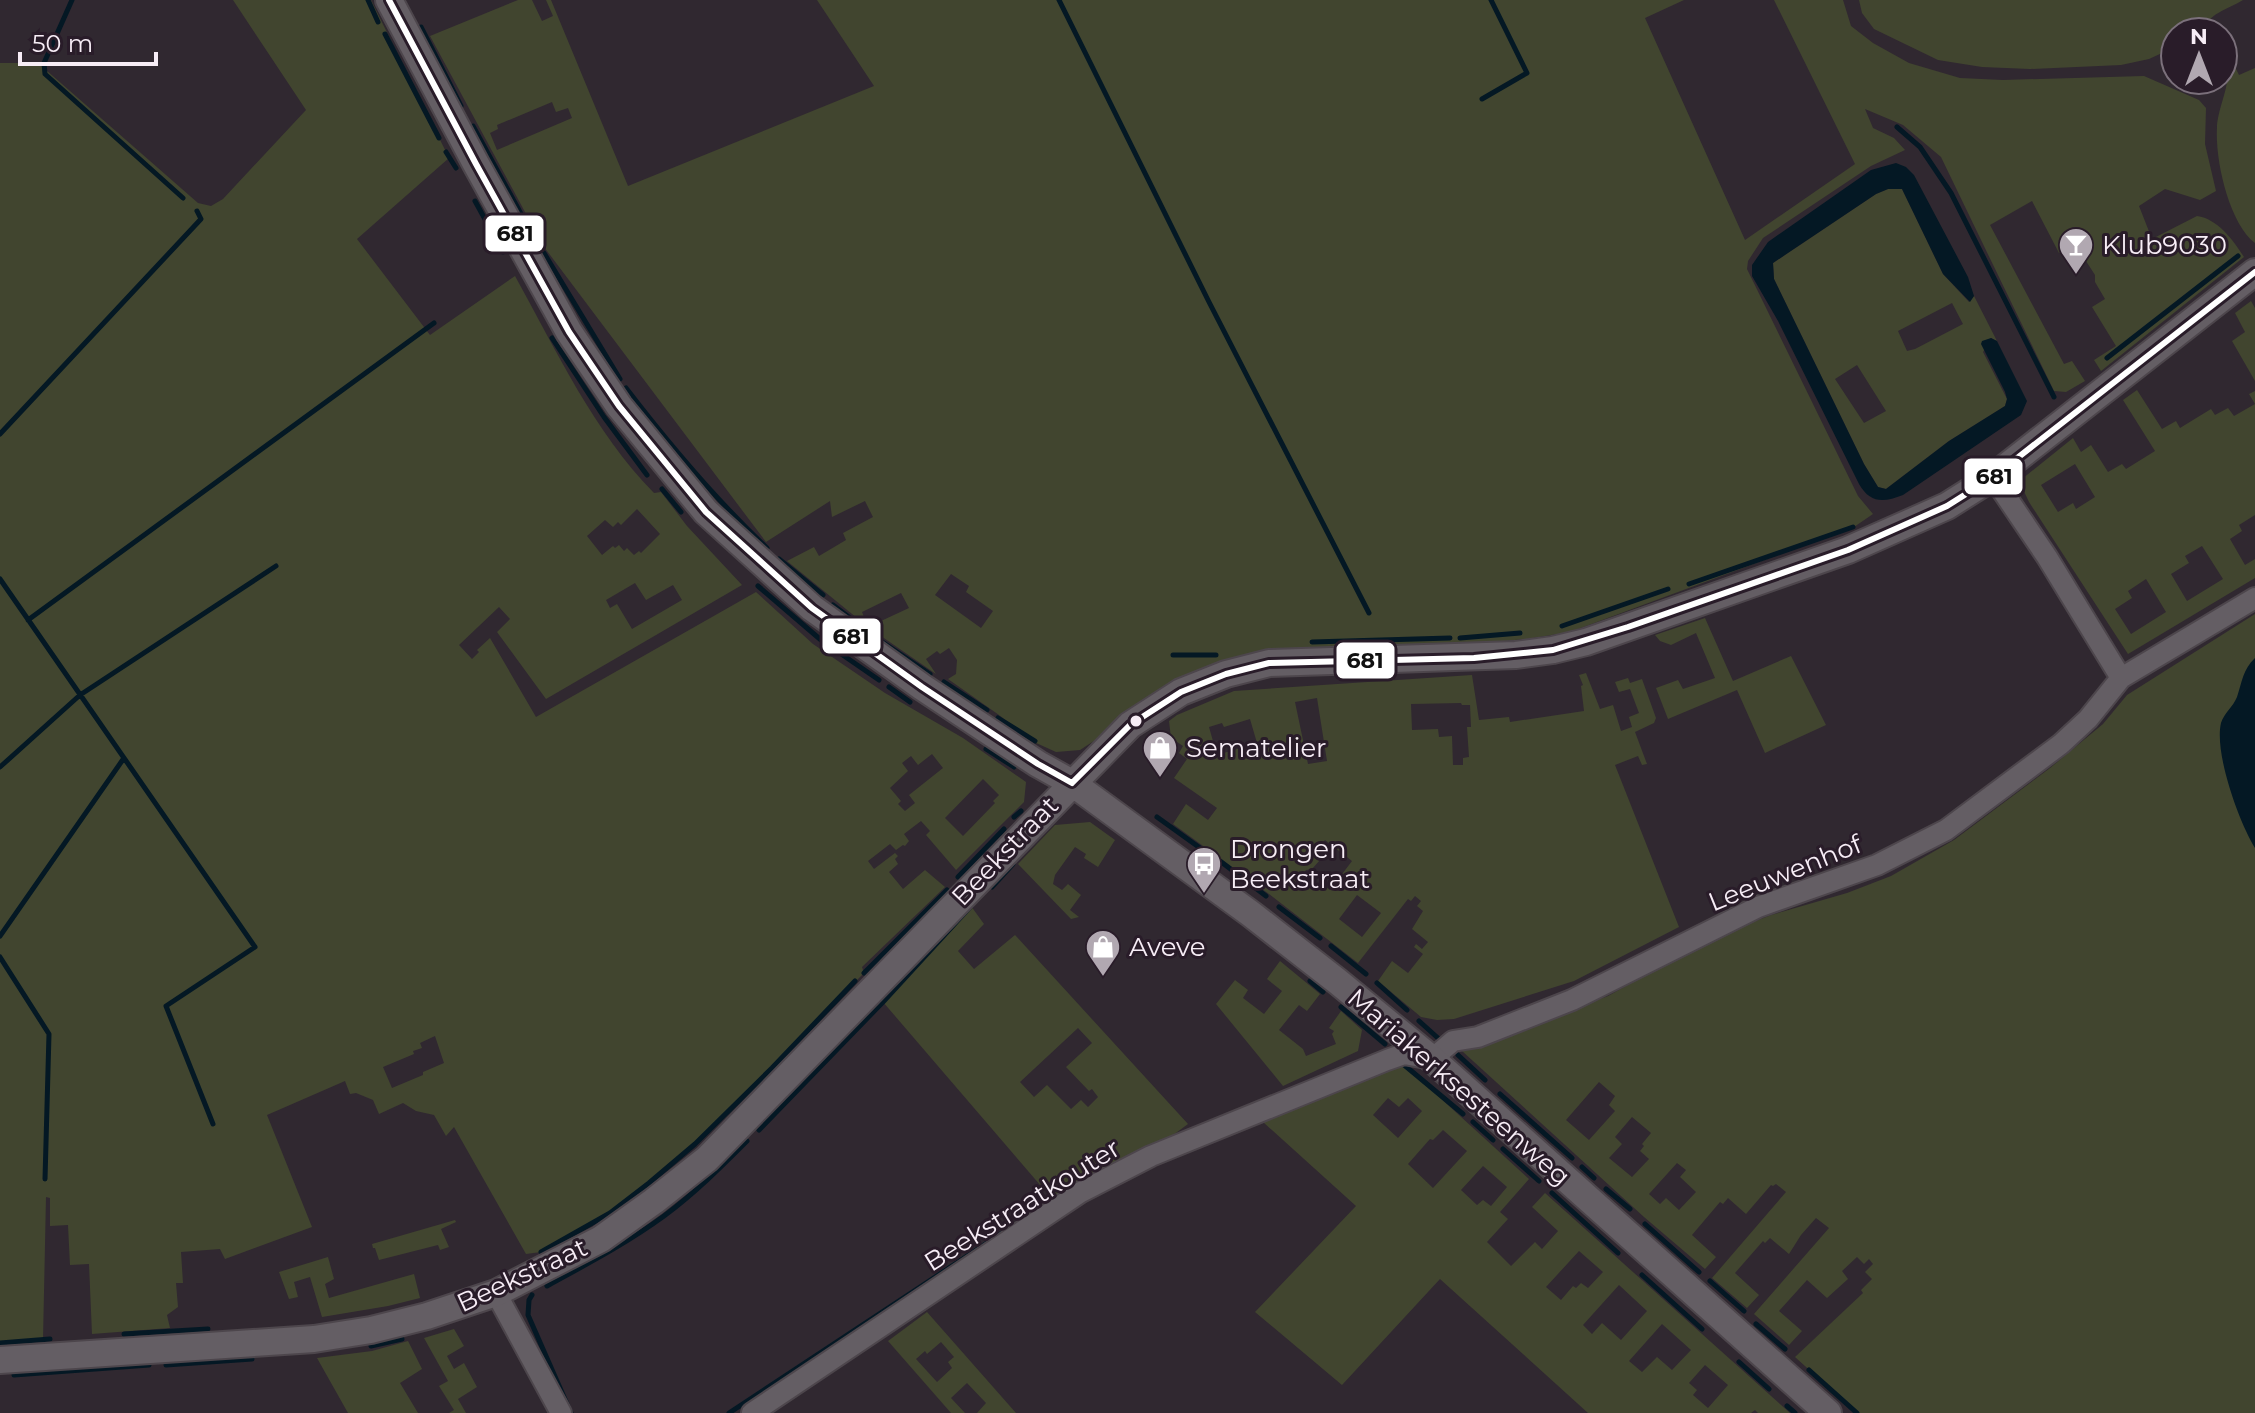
<svg xmlns="http://www.w3.org/2000/svg" width="2255" height="1413" viewBox="0 0 2255 1413" font-family="Montserrat,sans-serif">
<style>
.green{fill:#41452f;fill-rule:evenodd}
.water{fill:#041824}
.lines{fill:none;stroke-linecap:round;stroke-linejoin:round}
.stream{stroke:#041824;stroke-width:5}
.minor-casing{stroke:#4d464c;stroke-width:24}
.tertiary-casing{stroke:#4d464c;stroke-width:30}
.minor{stroke:#645e64;stroke-width:20}
.tertiary{stroke:#645e64;stroke-width:26}
.bus-1-casing{stroke:#291c29;stroke-width:12}
.bus-1{stroke:#fff;stroke-width:6}
.bus-dot{fill:#f7edf6;stroke:#291c29;stroke-width:3}
.labels{text-anchor:middle;dominant-baseline:central;stroke-width:6;stroke-linejoin:round;paint-order:stroke}
.poi-label{font-size:26px;fill:#f7edf6;stroke:#291c29;text-anchor:start}
.street-label{font-size:26px;fill:#f7edf6;stroke:#291c29}
.line-badge{stroke:#291c29;stroke-width:3}
.pale-badge-label{font-size:22px;text-anchor:middle;font-weight:bold;fill:#111}
</style>
<rect width="100%" height="100%" fill="#302830"/>
<path class="green" d="M233,0H371L449,158L357,239L430,335L515,276C556,350 594,432 654,493L661,492L687,526L742,585L546,699L497,632L510,619L499,607L459,645L472,659L479,652L477,650L490,638L536,717L756,592L813,644L885,693L963,738L1026,782L1024,802L956,870L926,835L930,831L921,821L904,834L909,841L905,846L903,845L896,850L890,844L868,861L874,869L895,853L898,856L895,859L898,864L889,872L903,889L925,870L945,887L862,967L864,973L695,1144L649,1183L610,1213L541,1252L526,1254L454,1127L446,1136L434,1115L416,1111L403,1103L379,1114L373,1100L356,1093L350,1094L345,1081L267,1115L312,1227L225,1259L220,1249L181,1252L183,1283H176L178,1307L167,1315L170,1328L92,1334L89,1264L70,1265L68,1225L50,1226V1198L46,1197L43,1340L0,1343V63H38L198,203L211,206L223,199L306,110ZM637,509L660,534L641,553L639,551L634,555L627,548L624,551L619,545L615,548L613,546L602,555L587,536L605,520L613,527L618,522L621,525ZM635,583L646,600L673,585L682,600L632,629L617,604L610,608L606,600ZM932,754L943,768L909,795L915,803L905,811L898,804L901,801L890,788L908,771L902,763L911,756L918,765ZM983,779L999,795L993,801L995,803L963,836L945,818ZM435,1036L444,1063L423,1072V1075L392,1088L383,1067L414,1054L413,1051L422,1048L420,1043Z
M518,0H532L542,21L553,16L546,0H551L628,186L874,86L817,0H1684L1645,18L1745,240L1855,164L1774,0H1843L1851,26L1873,43L1909,63L1960,78L2003,80L2144,76L2199,100L2206,108L2205,144L2216,191L2200,200L2165,189L2139,206L2152,239L2197,216C2218,219 2233,240 2244,257L2101,371L2094,360L2116,346L2092,307L2105,299L2095,282V275L2075,244L2059,253L2032,201L1990,225L2064,364L2072,361L2085,381L2066,392L2054,391L1941,157L1903,125L1865,109L1873,128L1894,138L1905,150L1871,166L1763,238L1748,261L1747,269L1858,496L1873,514L1854,527L1570,632L1527,639L1460,645L1255,652L1183,676L1128,713L1100,737L1080,750L1056,752L1034,742L999,715L948,679L956,674L957,660L949,648L940,654L937,651L926,659L936,674L868,627L787,561L814,547L819,556L846,540L843,533L873,517L865,501L832,517L830,501L766,542L529,227L532,225L430,36ZM552,102L556,112L568,108L572,118L497,150L490,133L498,129L497,125ZM951,574L969,586L966,592L993,611L981,628L935,595ZM901,593L909,608L868,627L862,612Z
M1859,0H2243C2227,10 2208,13 2202,32H2175V47L2149,59L2121,65L2030,69L1982,67L1938,60L1874,29L1862,13Z
M2223,43L2239,75L2255,68V243C2229,223 2215,160 2217,128C2217,113 2227,91 2227,80C2227,77 2224,71 2223,68C2222,60 2223,51 2223,43Z
M1888,189H1902L1943,274L1969,302L1974,296L1997,341L1991,338L1983,352L2007,399L2005,406L1949,441L1886,489L1878,487L1864,464L1774,279L1773,263L1876,194ZM1952,303L1963,324L1915,349L1907,351L1898,331ZM1857,365L1886,411L1864,423L1835,379Z
M2251,301L2255,308V381L2232,341L2245,332L2235,313Z
M2137,390L2162,429L2176,421L2180,428L2211,409L2215,415L2228,408L2234,416L2255,404L2249,394L2255,391V515L2239,525L2242,531L2230,539L2245,565L2255,559V578L2128,654L2029,502L2020,483L2022,479L2073,438L2081,452L2091,445L2108,472L2122,464L2126,469L2155,451L2123,400ZM2075,464L2095,497L2076,509L2073,503L2058,512L2041,485ZM2202,546L2223,579L2187,601L2171,574L2189,563L2185,556ZM2146,579L2166,612L2131,634L2115,609L2132,598L2128,591Z
M2255,614V1413H1857L1795,1357L1863,1293L1861,1290L1872,1279L1865,1272L1873,1264L1869,1259L1864,1264L1857,1257L1842,1271L1848,1279L1827,1298L1807,1280L1779,1311L1802,1331L1789,1345L1754,1314L1829,1228L1816,1218L1801,1235L1789,1254L1770,1238L1765,1243L1763,1241L1735,1273L1759,1295L1747,1308L1712,1278L1786,1192L1776,1184L1773,1186L1771,1185L1746,1214L1728,1198L1723,1204L1720,1202L1692,1235L1716,1257L1705,1269L1644,1217L1462,1051L1608,996L1712,938L1771,915L1847,893L1891,876L1954,840L2050,768L2103,724L2127,695ZM1599,1082L1615,1096L1609,1105L1615,1111L1589,1140L1566,1120ZM1632,1117L1651,1133L1642,1144L1644,1146L1640,1151L1649,1159L1632,1177L1609,1158L1622,1144L1615,1137ZM1677,1163L1686,1170L1680,1177L1696,1192L1679,1210L1666,1198L1660,1204L1649,1194Z
M1705,618L1733,681L1791,656L1826,725L1765,753L1737,690L1668,719L1656,688L1678,680L1683,689L1715,678L1696,633L1671,645L1660,641L1655,635Z
M1586,673L1600,709L1613,705L1621,731L1632,727L1629,717L1639,713L1630,689L1619,692L1615,682L1628,678L1630,683L1642,679L1656,718L1654,723L1635,732L1647,764L1642,765L1638,756L1615,765L1679,927L1574,981L1454,1019L1437,1020L1421,1017L1378,981L1392,961L1408,973L1423,954L1414,947L1416,944L1422,949L1428,942L1412,929L1423,911L1417,906L1421,901L1415,896L1411,901L1408,899L1358,963L1269,894L1173,824L1186,804L1208,820L1217,808L1174,778L1187,759L1179,753L1183,746L1171,738L1169,721L1177,715L1234,691L1472,675L1479,720L1509,717L1510,722L1584,711L1581,686L1583,685L1579,675ZM1317,698L1327,761L1308,764L1295,702ZM1461,703L1462,705H1470L1471,727H1467L1469,757L1463,758V765H1453L1452,736L1439,737L1438,729L1412,730L1411,704ZM1250,719L1257,743L1217,755L1209,727L1222,723L1224,727ZM1325,840L1352,861L1330,890L1320,883L1315,888L1301,877L1306,870L1312,869L1320,860L1313,855ZM1357,895L1381,913L1362,937L1339,919Z
M1090,822L1115,840L1098,867L1084,858L1086,854L1075,847L1055,875L1053,884L1062,890L1068,884L1081,895L1070,910L1079,917L1071,919L1018,864L1055,825Z
M971,906L984,924L958,951L974,969L1015,935L1188,1124L1161,1144L1053,1200L883,1002ZM1078,1028L1092,1043L1066,1067L1089,1091L1092,1089L1098,1097L1088,1107L1081,1100L1071,1109L1047,1085L1034,1097L1020,1082Z
M1280,961L1320,994L1307,1011L1299,1005L1279,1030L1303,1049L1306,1056L1336,1044L1332,1034L1334,1031L1329,1028L1341,1011L1362,1030L1358,1051L1283,1086L1216,1004L1235,980L1248,990L1243,998L1264,1014L1282,991L1267,979Z
M1403,1064L1529,1179L1500,1212L1508,1219L1487,1242L1511,1266L1535,1242L1542,1249L1558,1231L1532,1207L1545,1193L1790,1413H1758L1755,1410L1751,1413H1588L1440,1279L1342,1385L1255,1312L1356,1206L1263,1122L1381,1070ZM1388,1098L1399,1107L1408,1098L1422,1111L1398,1138L1373,1115ZM1443,1130L1467,1151L1433,1188L1408,1164L1430,1139L1433,1140ZM1483,1166L1507,1187L1491,1206L1483,1200L1477,1205L1461,1190ZM1579,1251L1603,1272L1588,1288L1581,1283L1576,1288L1573,1286L1561,1300L1546,1287ZM1619,1285L1647,1311L1621,1340L1602,1323L1592,1334L1583,1325ZM1662,1324L1691,1350L1672,1370L1657,1357L1642,1372L1629,1361ZM1705,1365L1728,1385L1708,1408L1693,1395L1697,1390L1689,1383Z
M455,1220L456,1222L441,1229L449,1247L440,1250L438,1245L379,1260L375,1248H373L372,1244Z
M328,1257L334,1279L325,1284L329,1298L414,1274L420,1298L388,1306L322,1317L310,1277L294,1282L298,1297L289,1299L279,1272Z
M927,1312L1016,1413H977L986,1403L967,1383L951,1398L965,1413H951L888,1341ZM941,1342L954,1357L948,1362L952,1368L937,1382L916,1359L925,1351L927,1354Z
M454,1329L464,1346L447,1356L454,1369L464,1363L477,1387L458,1399L466,1413H449L454,1410L439,1386L448,1381L424,1338Z
M408,1341L422,1369L400,1383L418,1413H348L317,1358L372,1351Z"/>
<path class="water" d="M1896,163L1906,167L1914,175L1968,277L1974,296L1970,302L1943,274L1902,189H1888L1876,194L1773,263L1774,279L1864,464L1878,487L1886,489L1949,441L2005,406L2007,399L2005,392L1981,344L1982,341L1991,338L1997,341L2027,401L2021,415L1903,495C1883,503 1870,503 1859,484L1778,321L1752,276V265L1768,242L1871,170Z
M2255,658V848C2239,822 2214,753 2221,723C2224,713 2233,707 2237,697C2242,682 2243,669 2255,658Z"/>
<g class="lines">
<path class="stream" d="M72,0L44,63L45,74L183,198
M368,0L378,22
M1059,0L1209,302L1369,613
M421,27L461,106
M385,34L439,138
M1482,99L1527,73L1491,0
M473,126L526,223
M1897,127L1920,147L1951,193L2054,397
M446,152L456,168
M475,201L503,252
M544,253L620,379
M552,338L604,417L647,475
M2107,358L2238,256
M626,388C669,444 715,499 767,548
M0,434L201,219L197,211
M662,489L681,512
M779,559L823,595
M0,579L255,947L166,1006L213,1124
M1689,584L1853,527
M758,586L821,640L879,680
M833,605L858,624
M28,620L434,323
M1562,626L1668,589
M869,633L930,674
M1460,638L1520,633
M1312,642L1450,638
M1173,655H1216
M944,682L987,710
M889,687L910,702
M998,718L1035,741
M986,749L1014,767
M0,767L80,695L276,566
M1014,817L1021,811
M1157,817L1207,853
M1220,861L1266,896
M958,877L1004,829
M992,887L1013,864
M1279,907L1320,938
M0,936L124,758
M1331,946L1366,974
M0,957L49,1034L45,1179
M864,973L947,890
M1310,981L1323,992
M1377,983L1407,1010
M1341,1007L1385,1044
M1419,1021L1439,1039
M1458,1055L1485,1080
M1403,1064L1463,1114
M1500,1094L1572,1158
M1473,1122L1493,1140
M759,1130L883,1002L971,906
M1503,1149L1539,1181
M1582,1167L1594,1178
M1606,1189L1630,1209
M1552,1193L1618,1253
M1645,1224L1699,1272
M541,1252L610,1213L649,1183L695,1144L772,1068L855,981
M1642,1275L1702,1329
M1710,1281L1744,1311
M547,1286C587,1264 627,1243 664,1216C695,1193 721,1167 747,1141
M532,1295L529,1300L528,1315L571,1413
M1756,1324L1785,1349
M124,1334L208,1329
M0,1343L50,1339
M371,1346L402,1339
M1739,1362L1769,1389
M166,1365L252,1359
M1809,1370L1857,1413
M14,1375L149,1365
M1787,1406L1795,1413
M729,1413L1002,1233"/>
<defs>
<path id="minor" d="M1993,477L2047,557L2121,678
M496,1293L561,1413
M752,1413L1081,1192L1151,1156L1387,1060L1404,1054L1432,1059L1453,1041L1478,1037L1572,1000L1758,907L1877,865L1946,830L2061,744L2088,719L2121,678L2255,598"/>
<path id="tertiary" d="M389,0L476,164L569,332L619,406L706,512L812,608L922,687L1038,764L1072,783L1251,914L1337,981L1432,1059L1828,1413
M0,1360L314,1339L371,1330L427,1316L496,1293L601,1239L654,1201L707,1159L1130,725L1181,692L1226,674L1269,663L1516,655L1553,650L1586,642L1848,550L1947,506L1993,477L2255,272"/>
</defs>
<use href="#minor" class="minor-casing"/>
<use href="#tertiary" class="tertiary-casing"/>
<use href="#minor" class="minor"/>
<use href="#tertiary" class="tertiary"/>
<defs>
<path id="bus-1" d="M389,0L476,164L569,332L619,406L706,512L812,608L922,687L1038,764L1072,783
M1072,783L1130,725L1181,692L1226,674L1269,663L1474,658L1553,650L1628,627L1848,550L1947,506L1993,477L2255,272"/>
</defs>
<use href="#bus-1" class="bus-1-casing"/>
<use href="#bus-1" class="bus-1"/>
</g>
<defs>
<symbol id="bar-pin" viewBox="-11 -11 22 30"><path d="M0 17L-7.5 6A9.5 9.5 0 1 1 7.5 6Z" fill="#b1a8b1" stroke="#291c29"/><path d="M-6-5H6L.8 .8V4.5H3.5V6h-7V4.5H-.8V.8Z" fill="#fff"/></symbol>
<symbol id="shop-pin" viewBox="-11 -11 22 30"><path d="M0 17L-7.5 6A9.5 9.5 0 1 1 7.5 6Z" fill="#b1a8b1" stroke="#291c29"/><path d="M-5-2.5h2.3a2.7 3.5 0 0 1 5.4 0H5L5.5 6h-11ZM-1.5-2.5h3a1.5 2.3 0 0 0-3 0Z" fill="#fff"/></symbol>
<symbol id="bus-pin" viewBox="-11 -11 22 30"><path d="M0 17L-7.5 6A9.5 9.5 0 1 1 7.5 6Z" fill="#b1a8b1" stroke="#291c29"/><path d="M-5-6H5V4H4V6H2V4H-2V6H-4V4H-5ZM-3.5-4V0h7V-4ZM-3.5 1.2v1.5H-2V1.2ZM2 1.2v1.5H3.5V1.2Z" fill="#fff"/></symbol>
</defs>
<g fill-rule="evenodd">
<use href="#bar-pin" x="2056" y="225" width="40" height="54"/>
<use href="#shop-pin" x="1140" y="728" width="40" height="54"/>
<use href="#bus-pin" x="1184" y="844" width="40" height="54"/>
<use href="#shop-pin" x="1083" y="927" width="40" height="54"/>
</g>
<circle class="bus-dot" cx="1136" cy="721" r="7"/>
<g class="labels">
<g class="poi-label">
<text x="2102" y="245">Klub9030</text>
<text x="1186" y="748">Sematelier</text>
<text x="1230" y="849">Drongen<tspan x="1230" dy="30">Beekstraat</tspan></text>
<text x="1129" y="947">Aveve</text>
</g>
<g class="street-label">
<text transform="translate(1005 851) rotate(-46)">Beekstraat</text>
<text transform="translate(1785 873) rotate(-22)">Leeuwenhof</text>
<text transform="translate(1459 1087) rotate(41)">Mariakerksesteenweg</text>
<text transform="translate(1022 1205) rotate(-32)">Beekstraatkouter</text>
<text transform="translate(522 1275) rotate(-25)">Beekstraat</text>
</g>
</g>
<g class="line-badge">
<rect x="484" y="214" width="61" height="39" rx="8" fill="#fff"/>
<rect x="1963" y="457" width="61" height="39" rx="8" fill="#fff"/>
<rect x="821" y="617" width="61" height="38" rx="8" fill="#fff"/>
<rect x="1335" y="641" width="61" height="39" rx="8" fill="#fff"/>
</g>
<g class="pale-badge-label">
<text x="515" y="241">681</text>
<text x="1994" y="484">681</text>
<text x="851" y="644">681</text>
<text x="1365" y="668">681</text>
</g>
<g transform="translate(2199 56)"><circle r="38" fill="#291c29" stroke="#7b707b" stroke-width="2"/>
<path d="M0-6L14 30L0 20L-14 30Z" fill="#b1a8b1"/>
<text y="-12" font-size="22" font-weight="bold" text-anchor="middle" fill="#f7edf6">N</text>
</g>
<path d="M20 52v12h136v-12" fill="none" stroke="#f7edf6" stroke-width="4"/>
<text x="32" y="52" font-size="24" fill="#f7edf6" stroke="#291c29" stroke-width="6" paint-order="stroke">50 m</text>
</svg>
